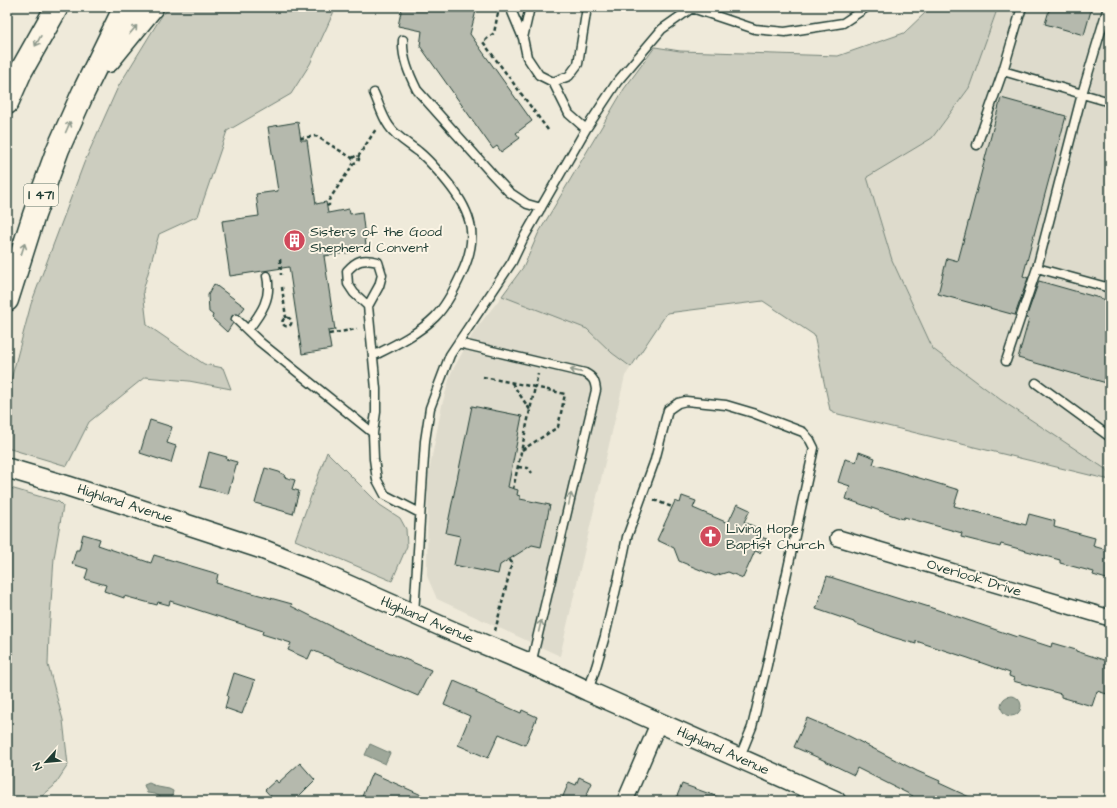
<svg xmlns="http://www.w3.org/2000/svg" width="1117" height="808" viewBox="0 0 1117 808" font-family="'Architects Daughter',sans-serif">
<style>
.built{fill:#dedbcc}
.green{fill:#cccdbf;stroke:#76857a}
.water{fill:#9fa89a;stroke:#6c7d71}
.building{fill:#b5b9ad;stroke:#1f3d34}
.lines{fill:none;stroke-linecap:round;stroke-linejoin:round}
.service-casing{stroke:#1f3d34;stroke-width:11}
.minor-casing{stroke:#1f3d34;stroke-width:18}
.tertiary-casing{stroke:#1f3d34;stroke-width:22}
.motorway-casing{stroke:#1f3d34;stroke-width:25}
.path{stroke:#1f3d34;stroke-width:2.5;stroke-dasharray:4 3;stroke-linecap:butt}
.service{stroke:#fcf5e5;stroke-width:8}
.minor{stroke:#fcf5e5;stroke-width:15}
.tertiary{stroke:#fcf5e5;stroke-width:19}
.motorway{stroke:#fcf5e5;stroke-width:22}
.oneway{stroke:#8e998c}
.labels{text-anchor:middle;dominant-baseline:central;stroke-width:4;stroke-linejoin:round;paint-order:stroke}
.shield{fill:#fcf5e5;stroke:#617469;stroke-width:1}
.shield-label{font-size:13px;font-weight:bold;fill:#1f3d34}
.poi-label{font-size:14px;fill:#1f3d34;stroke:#fcf5e5;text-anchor:start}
.street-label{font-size:14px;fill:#1f3d34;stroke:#fcf5e5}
</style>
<rect width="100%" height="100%" fill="#efeada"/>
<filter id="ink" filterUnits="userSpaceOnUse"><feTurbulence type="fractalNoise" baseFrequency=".025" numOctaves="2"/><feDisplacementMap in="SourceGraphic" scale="8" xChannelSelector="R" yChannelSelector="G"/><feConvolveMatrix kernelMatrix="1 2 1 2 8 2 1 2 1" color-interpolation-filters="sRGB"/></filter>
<g filter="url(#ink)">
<path class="built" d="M998,7H1110V472L1001,400L933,349L892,260L867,177L932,138L969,88Z
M502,296L587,329L612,353L631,367L625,376L560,656L437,599L427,576L428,477L442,405L451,373L475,330Z"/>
<path class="green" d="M170,7H336L310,64L291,94L227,131L198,216L159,234L143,291L147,325L204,364L223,368L231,389L189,381L145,377L89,422L67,466L7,448V395L31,304L84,163L118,87L161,17Z
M926,7H998L969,88L932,138L867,177L892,260L933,349L1001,400L1110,472V480L838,414L830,410L814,335L763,301L667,313L631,367L612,353L587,329L502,296L524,266L538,234L624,89L655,47L680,51L838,56L904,33L926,12Z
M327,452L380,505L400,518L406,529L407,546L392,581L295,540Z
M7,487L59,502L63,506L54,558L49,633L48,665L63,720L68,765L54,786L36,801H7Z"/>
<path class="water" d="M1001 706a10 10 0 1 1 20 0a10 10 0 1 1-20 0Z
M370,744L390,753L385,764L365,755Z
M149,783L158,787L169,789L173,791L172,796L166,800L155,794L147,793L144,785Z"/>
<path class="building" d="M402,7H477L470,34L532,121L516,133L520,138L501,152L497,146L493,149L420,46L422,31L398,26Z
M1050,7H1092L1084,35L1045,24Z
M1001,98L1066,116L1023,276L1028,278L1015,315L938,294L947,258L958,261Z
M298,122L301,140H307L316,204L326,202L328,213L349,209L350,214L362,212L366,246L354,248V252L324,256L335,330L328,331L331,349L302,354L289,267L230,276L222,221L259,216L256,194L278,191L268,127Z
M1039,281L1110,301V384L1018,358L1029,319L1026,318Z
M214,284L245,307L239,315L235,314L232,316L231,320L233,323L227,332L212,318L213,315L209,312L208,295Z
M472,406L522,416L508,487L518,490L517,495L520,496V499L550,505L541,547L532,545L500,565L498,574L454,565L460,536L446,533Z
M150,420L172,427L167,443L176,446L171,463L140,453Z
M209,452L227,457L226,459L237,462L228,494L200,487Z
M859,452L875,458L873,464L959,490L954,506L1026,525L1029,514L1055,521L1054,527L1095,538L1093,546L1110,551V580L1093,575L1094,572L1060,563V560L1001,544L1000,547L961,537L962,533L904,517L903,519L846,499L850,486L838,482L845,459L856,462Z
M265,468L279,472L285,475L284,477L295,480L292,489L299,491L293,514L255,503Z
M682,496L696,501L693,508L728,523L737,504L750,510L744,522L760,529L757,536L767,539L760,553L755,551L743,578L728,572L715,576L679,561L674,548L657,540L675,501L680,503Z
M83,534L100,539L98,545L151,563L154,555L218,574L216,583L292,604L291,606L357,639L431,670L418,696L312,650L308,659L288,650L291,643L262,634L263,631L170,601L169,605L158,602L157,605L124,596V598L104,591L106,585L85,579L88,569L72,564L76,550H79Z
M827,576L909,602L910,601L929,607L1017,637V636L1051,647L1052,643L1076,650V651L1110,662V684L1107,694L1097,691L1092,706L1061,697V694L1013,681L1014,678L1009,676L1010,673L968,658L916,641V644L892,637L854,623V622L816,609Z
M234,673L255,680L247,703H246L242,714L225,708L228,697L227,696Z
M454,681L477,691L476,693L521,713L522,710L537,717L525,745L499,734L488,758L458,745L470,716L444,705Z
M807,718L845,734L917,771L940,781L939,783L978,801H911L913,796L857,768L854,775L819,758L794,747Z
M300,763L315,780L294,801H275L265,790L276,780L278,783Z
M372,773L435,801H360Z
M579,777L592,783L584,801H561L569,782L576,785Z
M682,784L724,799V801H690L677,796Z"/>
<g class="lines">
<defs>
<path id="service" d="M510,7L523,38
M530,7L523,38L527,57L539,75L553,82L569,114L586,129
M1022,7L1003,71L1110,102
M1108,7L1082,94L1037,268L1110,288
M403,40C402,58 409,74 417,90L492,174L509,192L527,204L541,208
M553,82L569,76L578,64L587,7
M977,145L1003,71
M368,306L354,293L348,284L347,271C357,260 363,258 378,262L382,275L379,286L368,306L376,389V412L373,433L374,459L377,480L385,495L420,513
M236,319L260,342L373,433
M248,330C261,313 272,298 267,276
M458,343L585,373C593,377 595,381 596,390L531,664
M373,356C395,345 418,334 435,317C445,307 455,288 461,275C479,238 473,214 448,183C439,172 430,161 419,152C409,144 396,137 389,126C382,116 379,104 374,93
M1006,361L1037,268
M1036,383L1110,437
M414,614L425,441L430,408L450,355L512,262L523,239L586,129L617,82L662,29L692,8L755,29L785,32L843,23L867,7
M588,691L596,667L605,636L619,576L627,537L655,460L668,410L678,403L686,401L726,405L753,413L803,432L810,440L814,448L767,665L752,727L739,759"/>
<path id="minor" d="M838,538L1110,618
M625,801L659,722"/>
<path id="tertiary" d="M7,468L68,486L198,528L262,549L314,570L452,631L531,664L588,691L836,801"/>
<path id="motorway" d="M108,61L152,7
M7,103L21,71L57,7
M7,300L34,215L58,149L83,93L125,7"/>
</defs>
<use href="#service" class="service-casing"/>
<use href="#minor" class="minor-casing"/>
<use href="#tertiary" class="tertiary-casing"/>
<use href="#motorway" class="motorway-casing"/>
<path class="path" d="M498,13L494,33L483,42L548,130
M300,138L316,136L352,158L354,163L329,200V205L327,206
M358,157L376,129
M352,158L356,156L359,159L358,162L354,163
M280,259L281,275
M282,287L286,318
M282.5 322a4.5 4.5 0 1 1 9 0a4.5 4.5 0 1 1-9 0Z
M329,334L357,329
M483,377L535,387L513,489
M512,383L530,410
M522,450L558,427L565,394L535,387L538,374
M518,467L528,468L532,473
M654,500L672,507
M495,631L512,563L509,559"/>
<use href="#service" class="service"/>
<use href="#minor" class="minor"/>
<use href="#tertiary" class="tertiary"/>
<use href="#motorway" class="motorway"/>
</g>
<defs><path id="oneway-shaft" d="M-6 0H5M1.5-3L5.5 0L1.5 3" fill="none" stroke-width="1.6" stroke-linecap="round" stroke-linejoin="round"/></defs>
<g class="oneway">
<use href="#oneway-shaft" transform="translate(133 30) rotate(-50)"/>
<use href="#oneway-shaft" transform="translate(38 41) rotate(119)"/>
<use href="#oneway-shaft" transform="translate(68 127) rotate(-66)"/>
<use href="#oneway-shaft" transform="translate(23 249) rotate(-72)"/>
<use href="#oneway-shaft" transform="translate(576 371) rotate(-167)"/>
<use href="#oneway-shaft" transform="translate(570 499) rotate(-77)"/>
<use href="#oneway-shaft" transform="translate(540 626) rotate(-77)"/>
</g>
</g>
<defs>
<symbol id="building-disc" viewBox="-11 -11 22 22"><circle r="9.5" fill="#d1495b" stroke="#fcf5e5"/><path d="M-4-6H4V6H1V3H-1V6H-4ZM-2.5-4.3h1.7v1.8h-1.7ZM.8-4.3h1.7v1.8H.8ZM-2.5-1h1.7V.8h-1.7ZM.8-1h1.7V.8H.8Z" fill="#fff"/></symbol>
<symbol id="church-disc" viewBox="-11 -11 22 22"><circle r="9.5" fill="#d1495b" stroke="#fcf5e5"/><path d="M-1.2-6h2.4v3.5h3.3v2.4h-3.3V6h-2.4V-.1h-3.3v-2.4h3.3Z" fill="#fff"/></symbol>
</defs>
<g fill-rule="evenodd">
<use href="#building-disc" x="282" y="228" width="25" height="25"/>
<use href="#church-disc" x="698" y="524" width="25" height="25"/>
</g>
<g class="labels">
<rect class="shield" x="24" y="184" width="34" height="22" rx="3"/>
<g class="shield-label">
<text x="41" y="195">I 471</text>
</g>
<g class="poi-label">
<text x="310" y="232">Sisters of the Good<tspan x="310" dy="16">Shepherd Convent</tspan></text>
<text x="726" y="529">Living Hope<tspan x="726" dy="16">Baptist Church</tspan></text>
</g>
<g class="street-label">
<text transform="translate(125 504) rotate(18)">Highland Avenue</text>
<text transform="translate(974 578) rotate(17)">Overlook Drive</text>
<text transform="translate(427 620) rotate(23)">Highland Avenue</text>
<text transform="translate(723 751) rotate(24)">Highland Avenue</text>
</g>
</g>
<rect width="1117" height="808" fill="none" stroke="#fcf5e5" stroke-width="24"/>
<rect x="12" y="12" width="1093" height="784" fill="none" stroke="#1f3d34" stroke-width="1.5" filter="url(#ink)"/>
<g transform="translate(46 762) rotate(243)" stroke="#fcf5e5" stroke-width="3" paint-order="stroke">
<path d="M0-3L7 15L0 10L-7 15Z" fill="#1f3d34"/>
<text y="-6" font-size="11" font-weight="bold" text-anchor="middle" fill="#1f3d34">N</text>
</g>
</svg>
